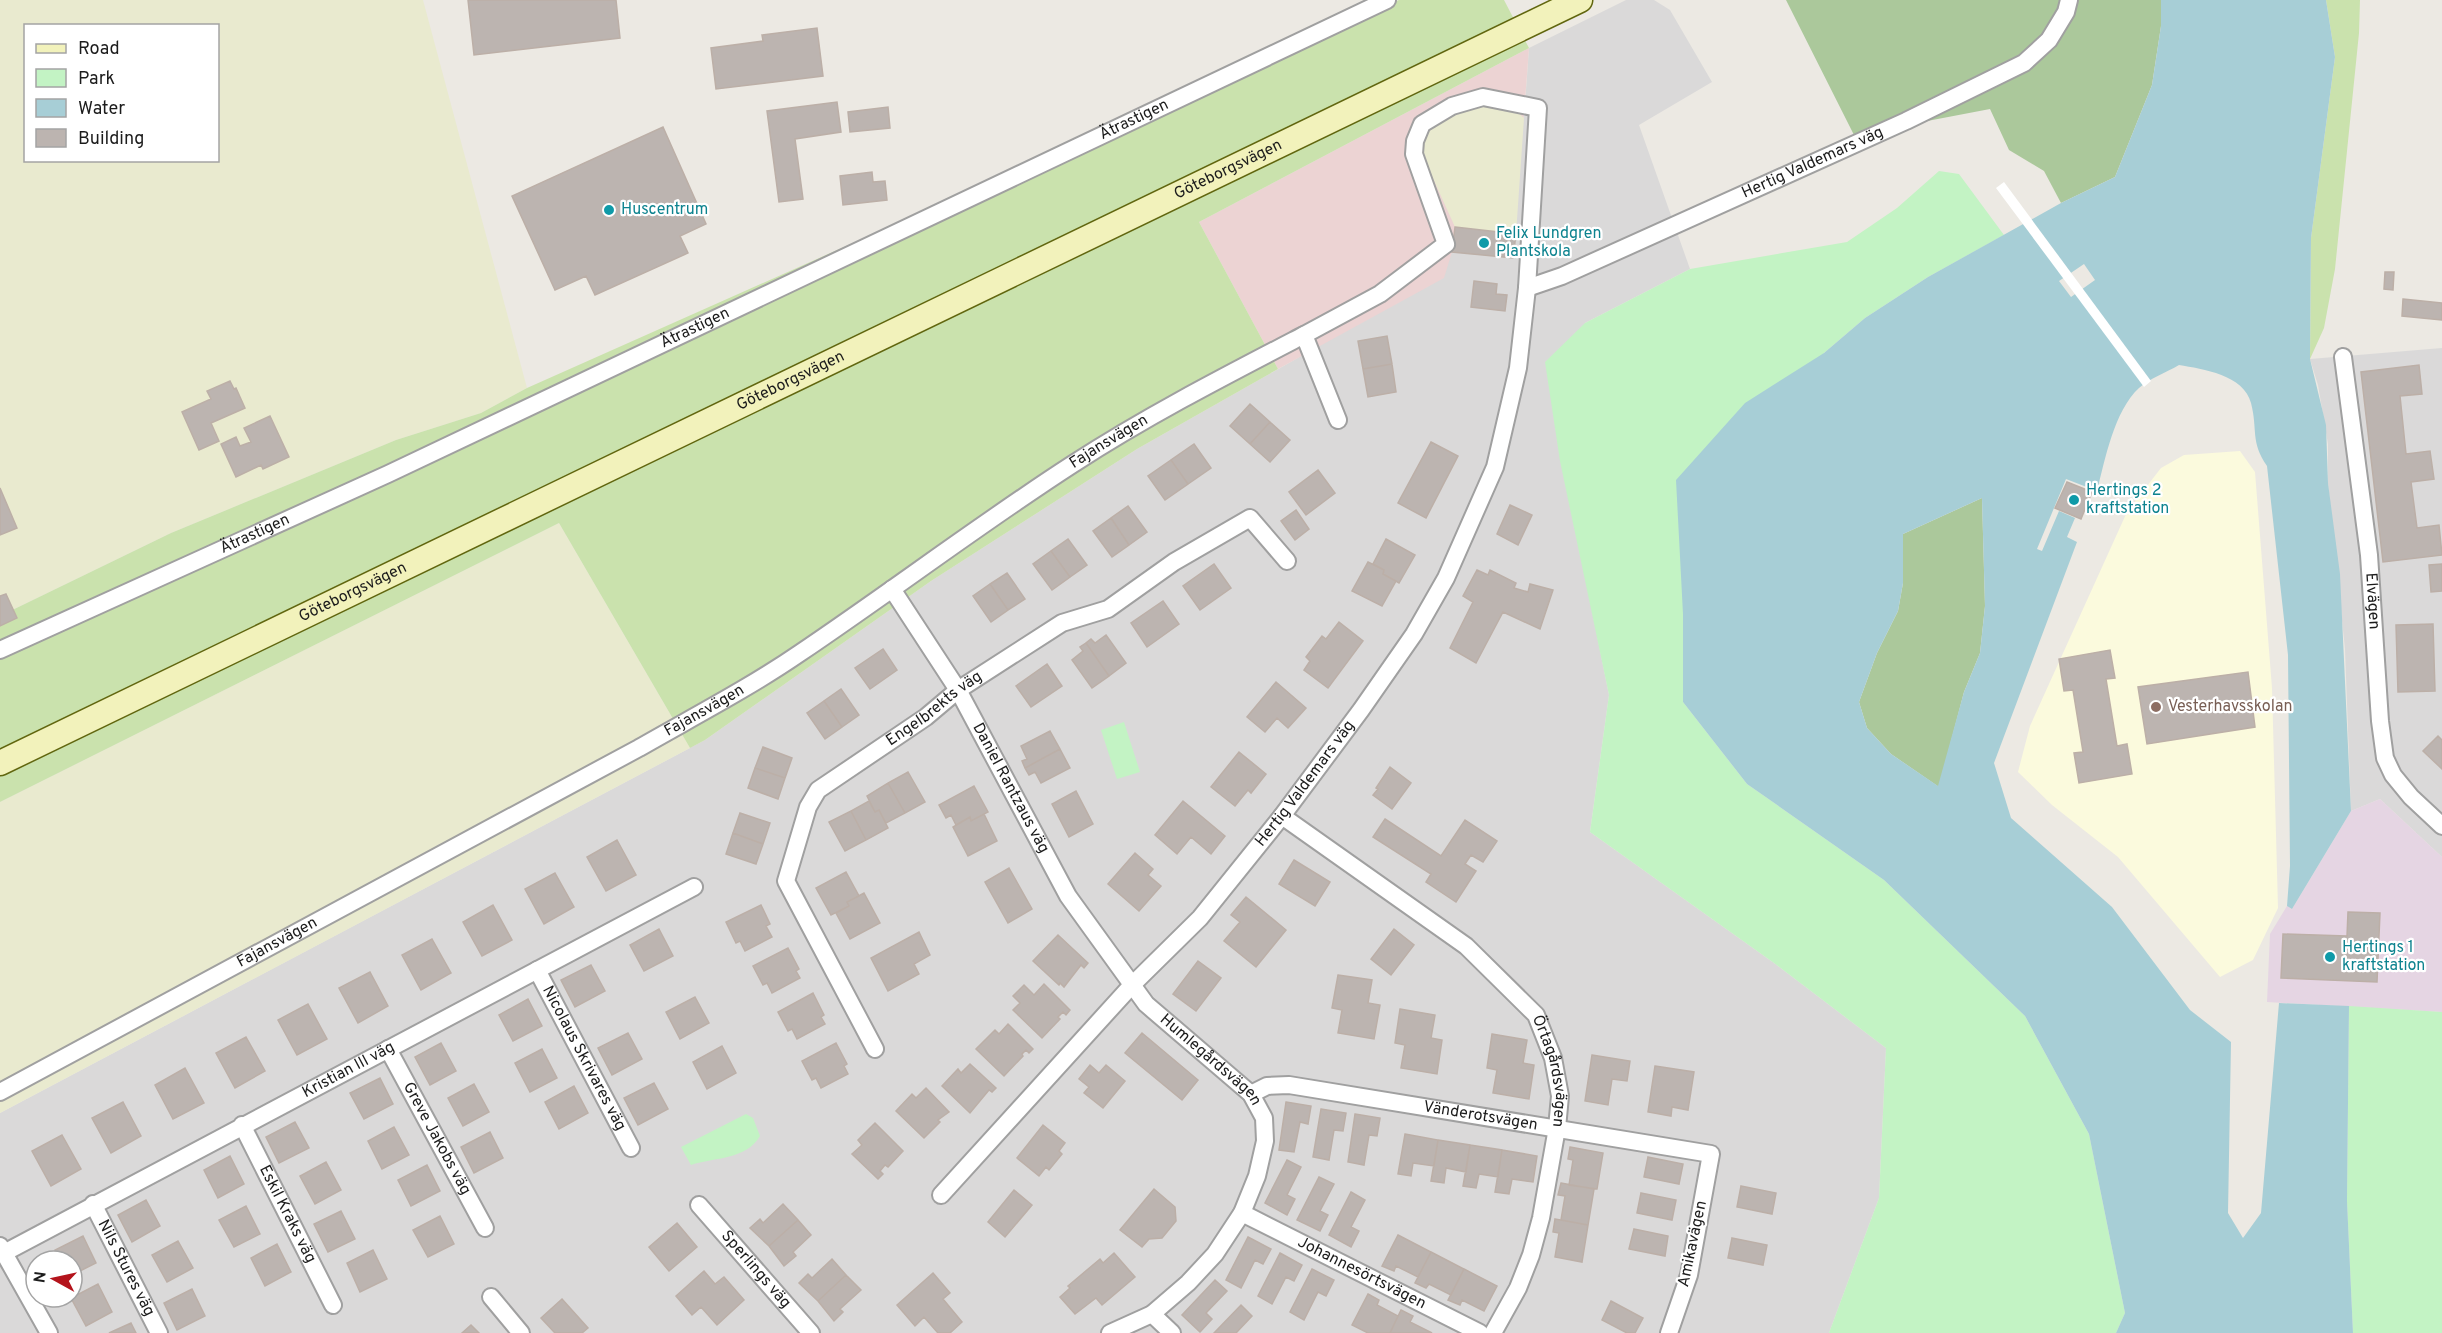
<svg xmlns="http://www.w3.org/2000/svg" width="2442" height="1333" viewBox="0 0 2442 1333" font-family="Overpass,sans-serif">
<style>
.residential{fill:#dad9d9;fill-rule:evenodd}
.commercial{fill:#ecd3d3}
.industrial{fill:#e5d5e3}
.education{fill:#fbfadd}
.farmland{fill:#e9eacf;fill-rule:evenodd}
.grass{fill:#cae2ad}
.forest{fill:#abc89b}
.park{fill:#c3f3c4}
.water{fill:#a7ced6;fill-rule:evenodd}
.pier{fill:#fff}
.building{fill:#bcb4b0;stroke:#bcafa7;stroke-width:1.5}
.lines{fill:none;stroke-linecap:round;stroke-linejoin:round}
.minor-casing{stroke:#a0a0a0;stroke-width:20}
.secondary-casing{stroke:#61660f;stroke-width:27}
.minor{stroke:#fff;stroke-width:16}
.secondary{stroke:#f2f2bb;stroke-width:24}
.culture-dot{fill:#0f9aa8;stroke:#fff;stroke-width:2}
.education-dot{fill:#8d6e63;stroke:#fff;stroke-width:2}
.labels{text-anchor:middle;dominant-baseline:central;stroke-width:4.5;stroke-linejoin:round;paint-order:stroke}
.street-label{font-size:16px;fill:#1c1c1c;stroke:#fff}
.culture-label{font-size:16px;fill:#0d838f;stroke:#fff;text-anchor:start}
.education-label{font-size:16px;fill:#785e54;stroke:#fff;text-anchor:start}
</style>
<rect width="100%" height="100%" fill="#ece9e3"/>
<path class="residential" d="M1626,0H1654L1670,10L1712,82L1639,125L1690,269L1585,323L1555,426L1609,695L1590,832L1774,963L1886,1048L1879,1198L1829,1333H0V1113L705,740L931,581L1137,449L1317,347L1452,252L1524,118L1529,48ZM36,1261H72V1297H36Z
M2442,348V857L2380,799L2351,811L2345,649L2328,483V444L2318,385L2310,359Z"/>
<path class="commercial" d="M1529,48L1513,258L1452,252L1444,278L1278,369L1199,222Z"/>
<path class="industrial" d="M2380,799L2442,857V1012L2267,1002L2270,934L2287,906L2292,909L2351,811Z"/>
<path class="education" d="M2240,451L2255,472L2272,688L2278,908L2253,960L2220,977L2118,857L2052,805L2018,772L2030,726L2127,512L2161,468L2184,455Z"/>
<path class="farmland" d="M0,0H423L527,388L481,413L396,440L171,533L0,616ZM26,26H218V160H26Z
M1473,103L1515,110L1524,118L1516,234L1455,227L1417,143L1422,132Z
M559,523L690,748L0,1113V802Z"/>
<path class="grass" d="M1399,0H1504L1529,48L1199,222L1278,369L1137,449L931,581L705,740L690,748L559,523L0,802V616L171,533L396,440L481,413L527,388Z
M2326,0H2360L2359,33L2335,269L2324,328L2310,359L2311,238L2335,57Z"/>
<path class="forest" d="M1786,0H2161V26L2152,85L2115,177L2061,203L2044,171L2009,150L1990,109L1854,135Z
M1982,498L1985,606L1980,653L1964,692L1939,787L1891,754L1867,728L1859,702L1877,653L1898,611L1903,583V534Z"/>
<path class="park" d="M1939,171L1959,174L2004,235L1928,277L1865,318L1824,353L1683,614V702L1747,784L1884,880L2025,1016L2089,1134L2125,1313L2116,1333H1829L1879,1198L1886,1048L1774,963L1590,832L1609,695L1560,461L1545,362L1585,323L1690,269L1847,242L1897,208Z
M1124,722L1140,772L1117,779L1101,730Z
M2349,1006L2442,1012V1333H2353L2347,1201Z
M746,1114L753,1118L760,1136C746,1160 715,1157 691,1165L681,1147Z"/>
<path class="water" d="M2161,0H2326L2335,57L2311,238L2310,359L2326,425L2328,483L2340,574L2351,811L2292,909L2287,906L2290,866L2288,655L2267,466C2250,441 2258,430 2251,403C2244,375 2203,369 2179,365C2167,372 2149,379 2139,388C2114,411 2105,460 2097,491L2066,479L2037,549L2042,551L2059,511L2075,518L2067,537L2077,542L1994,763L2011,818L2112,907L2190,1010L2231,1042L2228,1213L2243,1238L2261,1213L2279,1003L2349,1006L2347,1201L2353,1333H2116L2125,1313L2089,1134L2025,1016L1884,880L1747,784L1683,702V614L1676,480L1745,403L1824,353L1865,318L1928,277L2061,203L2115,177L2152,85L2161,26ZM2084,264L2095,280L2071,297L2059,281ZM1982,498L1985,606L1980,653L1964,692L1938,786L1891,754L1867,728L1859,702L1877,653L1898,611L1903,583V534Z"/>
<path class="pier" d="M2004,182L2151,381L2144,387L1996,188Z"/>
<path class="building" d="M468,0H616L620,38L474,55Z
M817,28L823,76L716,89L711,48L763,41L762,35Z
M837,102L841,132L795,139L803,199L779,202L767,111Z
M888,107L890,128L850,132L848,112Z
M663,127L706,224L680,236L688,253L595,295L586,276L555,290L512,196Z
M872,172L873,182L885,181L887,200L843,205L840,176Z
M1455,227L1516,234L1513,258L1452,252Z
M2385,272H2394L2393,290L2384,289Z
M1474,281L1497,284L1496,294L1507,295L1505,311L1471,307Z
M2403,299L2442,303V320L2402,316Z
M1387,336L1392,364L1363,369L1358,341Z
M1392,364L1396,392L1368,397L1363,369Z
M2419,365L2422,394L2400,396L2406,454L2430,451L2434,479L2411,482L2417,528L2439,525L2442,555L2383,562L2361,372Z
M230,381L234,389L236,388L245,408L211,423L219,441L199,450L182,412L211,399L207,391Z
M1250,404L1270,422L1250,444L1230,426Z
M270,416L289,457L263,469L261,465L236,477L221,444L236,437L240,446L251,442L244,428Z
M1270,422L1290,440L1270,462L1250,444Z
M1431,442L1458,456L1426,518L1398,503Z
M1194,444L1211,468L1188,484L1171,460Z
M1171,460L1188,484L1165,500L1148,476Z
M1318,470L1335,493L1306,515L1289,492Z
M2067,482L2092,492L2081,519L2055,508Z
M0,488L17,528L0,535Z
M1510,505L1532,515L1518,545L1497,534Z
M1128,506L1147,532L1129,545L1111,518Z
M1296,510L1309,529L1295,540L1281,521Z
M1111,518L1129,545L1112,557L1093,531Z
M1068,539L1087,565L1070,577L1051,551Z
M1386,539L1415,555L1399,583L1383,574L1384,570L1373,564Z
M1051,551L1070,577L1052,590L1033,564Z
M1368,562L1384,570L1383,574L1396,581L1382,606L1352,591Z
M1214,564L1231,588L1200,610L1183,586Z
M2442,564V591L2431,592L2429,565Z
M1477,570L1488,575L1490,570L1516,583L1514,588L1528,592L1530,584L1553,590L1540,629L1503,612L1476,663L1450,648L1473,602L1463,596Z
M1007,573L1025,599L1008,610L990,584Z
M990,584L1008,610L991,622L973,596Z
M6,594L17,618L0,626V596Z
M1163,601L1179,624L1147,647L1131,623Z
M1339,622L1363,641L1328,688L1304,670L1310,661L1306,657L1322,636L1326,639Z
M2433,624L2435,691L2398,692L2396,625Z
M1106,635L1126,663L1109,676L1086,643L1091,639L1095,643Z
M1086,643L1109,676L1092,688L1072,660L1083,651L1080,647Z
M883,649L897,670L870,689L855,668Z
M2110,650L2115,678L2106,679L2117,746L2127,744L2132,774L2079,783L2074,753L2083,752L2073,690L2064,691L2059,659Z
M1047,664L1062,686L1031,707L1016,686Z
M2248,672L2255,727L2147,744L2138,687Z
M1276,682L1306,708L1288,728L1277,718L1265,732L1247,717Z
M841,689L859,715L842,727L824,701Z
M824,701L842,727L825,739L807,713Z
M1050,731L1060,749L1025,768L1022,761L1027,759L1021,746Z
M2438,736L2442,740V769L2423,751Z
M763,747L792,758L785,778L755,768Z
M1060,749L1070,768L1041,783L1035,772L1029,775L1025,768Z
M1239,752L1266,774L1251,793L1248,790L1235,806L1211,787Z
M1390,767L1411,783L1392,809L1373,795L1378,789L1376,788Z
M755,768L785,778L778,799L748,788Z
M908,772L925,802L905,813L888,783Z
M888,783L905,813L886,823L879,810L875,812L867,796Z
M974,786L988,812L971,821L970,817L956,825L951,815L946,818L939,805Z
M1076,791L1093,824L1069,837L1052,804Z
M869,801L875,812L879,810L888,828L866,840L851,811Z
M1183,801L1225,836L1211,854L1191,837L1177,854L1155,835Z
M851,811L866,840L845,851L829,822Z
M740,813L770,823L763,844L733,833Z
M984,814L997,841L968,856L953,827L970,817L971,821Z
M1385,819L1441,856L1465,820L1497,841L1483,862L1471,855L1465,864L1476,871L1456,902L1426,882L1431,874L1373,837Z
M733,833L763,844L756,864L726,854Z
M617,840L636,875L606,891L587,857Z
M1135,853L1153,869L1148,875L1161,886L1139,911L1108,884Z
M1294,860L1330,882L1315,906L1279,884Z
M1009,868L1032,909L1008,923L985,882Z
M846,872L859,896L847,902L849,906L831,915L816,888Z
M555,873L574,907L544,924L525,889Z
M864,893L880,923L850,939L836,913L849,906L847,902Z
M1246,897L1286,930L1256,967L1224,941L1240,922L1231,915Z
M493,905L512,940L482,956L463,922Z
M761,905L770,924L766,926L772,937L745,951L740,941L736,943L726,922Z
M2348,912L2380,913L2377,982L2281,978L2283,934L2347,936Z
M659,929L673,956L644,971L630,945Z
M1394,929L1414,945L1391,975L1371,959Z
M919,932L930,955L914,964L919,974L888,991L871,958Z
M1058,935L1088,963L1084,968L1081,965L1064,987L1060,983L1059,985L1033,961Z
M432,939L451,973L421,990L402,955Z
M788,948L799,969L796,971L800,978L772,993L767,983L763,985L753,966Z
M1198,961L1221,978L1196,1011L1173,994Z
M591,965L605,991L575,1007L561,980Z
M370,972L388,1006L358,1023L339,988Z
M1338,975L1372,980L1368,1003L1380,1005L1374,1039L1338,1033L1342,1010L1332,1008Z
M1044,984L1070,1010L1066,1015L1063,1012L1058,1017L1060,1019L1042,1038L1013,1010L1020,1003L1013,996L1024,985L1034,995Z
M813,993L824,1015L821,1017L825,1024L797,1039L792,1029L788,1031L778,1012Z
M695,997L709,1023L680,1039L666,1012Z
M528,999L542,1026L513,1041L499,1015Z
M308,1004L327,1039L297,1055L278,1020Z
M1400,1009L1435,1015L1431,1038L1442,1040L1437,1074L1401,1068L1405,1045L1395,1043Z
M1008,1024L1033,1049L1029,1053L1026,1050L1022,1054L1023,1056L1004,1076L976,1049L995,1030L999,1034Z
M628,1033L642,1059L612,1075L598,1048Z
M1142,1033L1198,1080L1182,1100L1125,1053Z
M1492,1034L1527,1040L1523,1063L1534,1065L1529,1099L1493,1093L1497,1070L1487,1068Z
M246,1037L265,1071L235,1088L216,1053Z
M441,1043L456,1071L430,1085L415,1057Z
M836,1043L847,1064L844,1066L848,1074L821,1088L816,1078L812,1080L802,1061Z
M722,1046L736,1073L707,1089L693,1062Z
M542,1049L557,1078L530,1092L515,1063Z
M1592,1055L1630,1061L1627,1081L1612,1079L1608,1105L1585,1101Z
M970,1064L996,1088L992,1092L989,1090L970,1113L942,1086L958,1069L961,1073Z
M1090,1065L1099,1073L1106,1065L1125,1081L1103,1108L1084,1093L1089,1087L1079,1079Z
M1655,1066L1694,1072L1688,1110L1672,1107L1671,1116L1648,1112Z
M185,1068L204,1103L173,1119L155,1085Z
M380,1078L393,1104L364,1119L350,1093Z
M654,1083L668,1109L638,1125L624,1098Z
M474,1084L489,1112L463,1126L448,1098Z
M574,1086L588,1113L559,1129L545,1102Z
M926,1088L949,1112L938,1120L940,1122L924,1138L896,1111L912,1094L916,1098Z
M123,1102L141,1136L111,1153L92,1118Z
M1286,1102L1311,1106L1308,1124L1300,1122L1294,1152L1279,1150Z
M1321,1109L1346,1113L1343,1131L1334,1130L1329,1160L1313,1157Z
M1355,1114L1380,1118L1377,1136L1369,1135L1364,1165L1348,1162Z
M295,1122L309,1148L279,1163L266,1137Z
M875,1123L903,1151L888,1167L885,1165L880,1171L883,1174L878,1179L852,1154L862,1145L858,1140Z
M1043,1125L1065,1143L1059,1151L1062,1154L1049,1170L1046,1167L1039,1176L1017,1158Z
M394,1127L409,1155L382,1169L368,1141Z
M490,1132L503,1158L474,1173L461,1147Z
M1405,1134L1438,1140L1434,1166L1413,1163L1411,1176L1398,1174Z
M62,1135L81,1169L51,1186L32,1151Z
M1438,1140L1470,1145L1466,1172L1446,1168L1444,1183L1431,1181Z
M1470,1145L1502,1150L1498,1177L1479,1174L1476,1188L1463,1186Z
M1570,1147L1603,1153L1597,1189L1569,1185L1573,1160L1568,1159Z
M1502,1150L1537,1156L1533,1182L1512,1179L1509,1194L1495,1192Z
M230,1156L244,1184L218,1198L204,1170Z
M1648,1157L1683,1164L1679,1184L1644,1177Z
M1287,1160L1301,1167L1287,1195L1295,1199L1287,1215L1265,1203Z
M326,1162L341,1190L315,1204L300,1176Z
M427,1165L440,1191L411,1206L398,1180Z
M1319,1177L1334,1184L1320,1211L1328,1215L1320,1231L1297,1220Z
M1561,1183L1594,1189L1588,1225L1561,1220L1565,1196L1558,1195Z
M1741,1186L1776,1193L1772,1214L1737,1207Z
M1154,1189L1175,1207L1176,1221L1162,1238L1149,1239L1142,1247L1120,1230Z
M1014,1190L1032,1205L1005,1237L988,1222Z
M1351,1192L1365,1200L1351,1227L1359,1231L1351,1247L1329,1235Z
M1641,1193L1676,1200L1672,1220L1637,1213Z
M146,1200L160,1226L132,1242L118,1215Z
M783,1204L798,1220L769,1246L750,1228L760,1219L763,1223Z
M246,1206L260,1234L234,1247L219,1220Z
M341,1211L355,1239L328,1252L314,1224Z
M440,1216L454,1244L428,1257L413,1230Z
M1555,1219L1588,1225L1582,1262L1555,1257L1559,1233L1553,1232Z
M798,1220L811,1235L793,1252L796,1256L784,1266L769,1246Z
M677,1223L697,1247L669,1271L649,1247Z
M1634,1229L1668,1236L1665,1256L1629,1249Z
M1398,1235L1431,1252L1418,1277L1396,1266L1394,1271L1382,1266Z
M83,1236L96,1263L72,1275V1261H60L55,1250Z
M1248,1237L1271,1249L1263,1264L1255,1260L1241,1288L1226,1280Z
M1732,1238L1767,1245L1763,1265L1728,1258Z
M178,1241L193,1268L167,1282L152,1255Z
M277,1244L291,1272L265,1286L251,1258Z
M373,1250L387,1279L360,1292L347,1263Z
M1431,1252L1464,1269L1451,1295L1429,1284L1426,1288L1415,1283Z
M1114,1253L1135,1277L1102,1305L1096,1298L1075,1314L1060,1297L1070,1288L1068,1286L1100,1259L1103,1263Z
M1280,1253L1302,1265L1294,1281L1286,1277L1272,1304L1258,1296Z
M832,1259L846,1275L818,1301L799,1283L808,1274L812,1278Z
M1312,1269L1334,1280L1326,1296L1318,1292L1304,1320L1290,1312Z
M1464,1269L1497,1286L1484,1311L1462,1300L1460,1305L1448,1300Z
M704,1271L715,1284L724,1277L744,1300L717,1325L701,1307L692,1315L676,1296Z
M933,1273L950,1293L943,1299L962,1322L950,1333H938L924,1317L915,1326L897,1305Z
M846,1275L861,1290L840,1309L843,1312L834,1321L818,1301Z
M1215,1280L1227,1291L1206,1313L1212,1319L1200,1332L1182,1315Z
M98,1284L112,1312L86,1326L71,1298Z
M192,1289L205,1316L177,1330L164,1303Z
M1368,1294L1379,1300L1377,1305L1398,1316L1390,1333H1368L1352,1325Z
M562,1299L588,1328L582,1333H555L541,1318Z
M1611,1301L1643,1318L1635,1333H1627L1602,1320Z
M1241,1305L1252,1316L1236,1333H1214Z
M1401,1310L1413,1316L1410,1322L1432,1333H1390Z
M131,1323L136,1333H109Z
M471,1325L479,1333H462Z"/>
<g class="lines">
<defs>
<g id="minor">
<path id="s1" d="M1527,288L1562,276L1906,121L2024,63L2049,40L2066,12L2069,0"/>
<path id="s2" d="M2343,357L2369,555L2380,721L2385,758L2393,775L2411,797L2442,826"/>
<path id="s3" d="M892,589L958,690L1068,896L1146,1004L1251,1094L1264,1118L1265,1141L1257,1176L1242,1213L1215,1254L1188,1283L1152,1314L1110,1333"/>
<path id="s4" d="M0,650L388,474L1387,0"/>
<path id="s5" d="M1282,816L1466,946L1536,1015L1553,1058L1560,1096L1557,1128L1541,1218L1531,1255L1518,1288L1493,1333"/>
<path id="s6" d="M537,970L631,1148"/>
<path id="s7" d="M388,1049L485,1228"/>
<path id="s8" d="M875,1049L786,881L808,807L818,790L926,717L958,690L1062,623L1108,609L1174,562L1250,518L1287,561"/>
<path id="s9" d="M0,1092L639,748C693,717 749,688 800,653C892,591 980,524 1073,464C1147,416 1225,376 1304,335L1338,420"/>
<path id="s10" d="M1251,1094L1267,1086L1289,1085L1711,1154L1689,1275L1669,1333"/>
<path id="s11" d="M242,1125L333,1305"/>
<path id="s12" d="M941,1195L1132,985L1200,918L1282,816L1361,710L1414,634L1446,578L1495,467L1518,368L1527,288L1538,108L1483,97L1452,106L1422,124L1415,141L1414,154L1446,244L1380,294L1304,335"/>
<path id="s13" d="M93,1204L159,1333"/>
<path id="s14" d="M699,1205L811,1333"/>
<path id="s15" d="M1242,1213L1480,1333"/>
<path d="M0,1246L49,1333"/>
<path id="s16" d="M4,1253L694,887"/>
<path d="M491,1297L521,1333"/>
<path d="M1152,1314L1172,1333"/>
</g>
<g id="secondary">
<path id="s17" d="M0,763L1580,0"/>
</g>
</defs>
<use href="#minor" class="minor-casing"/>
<use href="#secondary" class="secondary-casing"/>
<use href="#minor" class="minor"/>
<use href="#secondary" class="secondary"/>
</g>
<g class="culture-dot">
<circle cx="609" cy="210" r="6"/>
<circle cx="1484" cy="243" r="6"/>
<circle cx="2074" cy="500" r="6"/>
<circle cx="2330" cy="957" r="6"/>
</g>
<circle class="education-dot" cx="2156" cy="707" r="6"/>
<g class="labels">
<g class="street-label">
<text stroke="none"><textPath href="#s4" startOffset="1252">Ätrastigen</textPath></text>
<text stroke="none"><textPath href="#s1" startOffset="312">Hertig Valdemars väg</textPath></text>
<text stroke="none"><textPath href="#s17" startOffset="1364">Göteborgsvägen</textPath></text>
<text stroke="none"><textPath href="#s4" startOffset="766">Ätrastigen</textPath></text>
<text stroke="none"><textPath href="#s17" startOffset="878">Göteborgsvägen</textPath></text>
<text stroke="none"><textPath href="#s9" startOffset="1287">Fajansvägen</textPath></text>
<text stroke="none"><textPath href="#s4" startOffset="280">Ätrastigen</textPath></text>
<text stroke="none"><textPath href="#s17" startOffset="392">Göteborgsvägen</textPath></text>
<text stroke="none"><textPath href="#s2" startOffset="246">Elvägen</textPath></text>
<text stroke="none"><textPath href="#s8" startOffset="429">Engelbrekts väg</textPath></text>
<text stroke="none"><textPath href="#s9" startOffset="801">Fajansvägen</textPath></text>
<text stroke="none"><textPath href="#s12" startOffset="550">Hertig Valdemars väg</textPath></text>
<text stroke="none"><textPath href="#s3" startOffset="232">Daniel Rantzaus väg</textPath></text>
<text stroke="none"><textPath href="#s9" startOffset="315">Fajansvägen</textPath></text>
<text stroke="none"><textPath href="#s6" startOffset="100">Nicolaus Skrivares väg</textPath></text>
<text stroke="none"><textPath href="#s3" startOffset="573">Humlegårdsvägen</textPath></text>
<text stroke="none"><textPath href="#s16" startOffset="390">Kristian III väg</textPath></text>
<text stroke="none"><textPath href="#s5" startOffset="382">Örtagårdsvägen</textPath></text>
<text stroke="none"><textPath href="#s10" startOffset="234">Vänderotsvägen</textPath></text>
<text stroke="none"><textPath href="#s7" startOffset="102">Greve Jakobs väg</textPath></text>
<text stroke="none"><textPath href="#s11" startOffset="100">Eskil Kraks väg</textPath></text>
<text transform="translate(1693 1244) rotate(-78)">Amikavägen</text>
<text stroke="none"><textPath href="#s13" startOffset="72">Nils Stures väg</textPath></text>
<text stroke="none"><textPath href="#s14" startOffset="86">Sperlings väg</textPath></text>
<text stroke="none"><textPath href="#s15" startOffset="134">Johannesörtsvägen</textPath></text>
</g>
<g class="culture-label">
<text x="621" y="210">Huscentrum</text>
<text x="1496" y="234">Felix Lundgren<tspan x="1496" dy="18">Plantskola</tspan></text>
<text x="2086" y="491">Hertings 2<tspan x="2086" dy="18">kraftstation</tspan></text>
<text x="2342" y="948">Hertings 1<tspan x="2342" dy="18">kraftstation</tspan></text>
</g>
<g class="education-label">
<text x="2168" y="707">Vesterhavsskolan</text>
</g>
</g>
<rect x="24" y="24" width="195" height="138" fill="#ffffff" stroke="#a4a4a4" stroke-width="1.5"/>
<rect x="36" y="44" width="30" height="9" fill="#f2f2bb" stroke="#a4a4a4" stroke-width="1.5"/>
<text x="78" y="54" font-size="18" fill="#1c1c1c">Road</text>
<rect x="36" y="69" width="30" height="18" fill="#c3f3c4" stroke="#a4a4a4" stroke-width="1.5"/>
<text x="78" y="84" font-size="18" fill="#1c1c1c">Park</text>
<rect x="36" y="99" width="30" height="18" fill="#a7ced6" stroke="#a4a4a4" stroke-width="1.5"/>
<text x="78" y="114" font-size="18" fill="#1c1c1c">Water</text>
<rect x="36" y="129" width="30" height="18" fill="#bcb4b0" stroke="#a4a4a4" stroke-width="1.5"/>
<text x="78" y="144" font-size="18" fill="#1c1c1c">Building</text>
<g transform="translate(54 1279) rotate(278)"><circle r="28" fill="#ffffff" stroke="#a4a4a4" stroke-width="1.5"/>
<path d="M0-4.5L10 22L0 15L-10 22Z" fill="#b4141c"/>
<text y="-9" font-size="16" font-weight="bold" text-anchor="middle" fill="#1c1c1c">N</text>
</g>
</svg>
